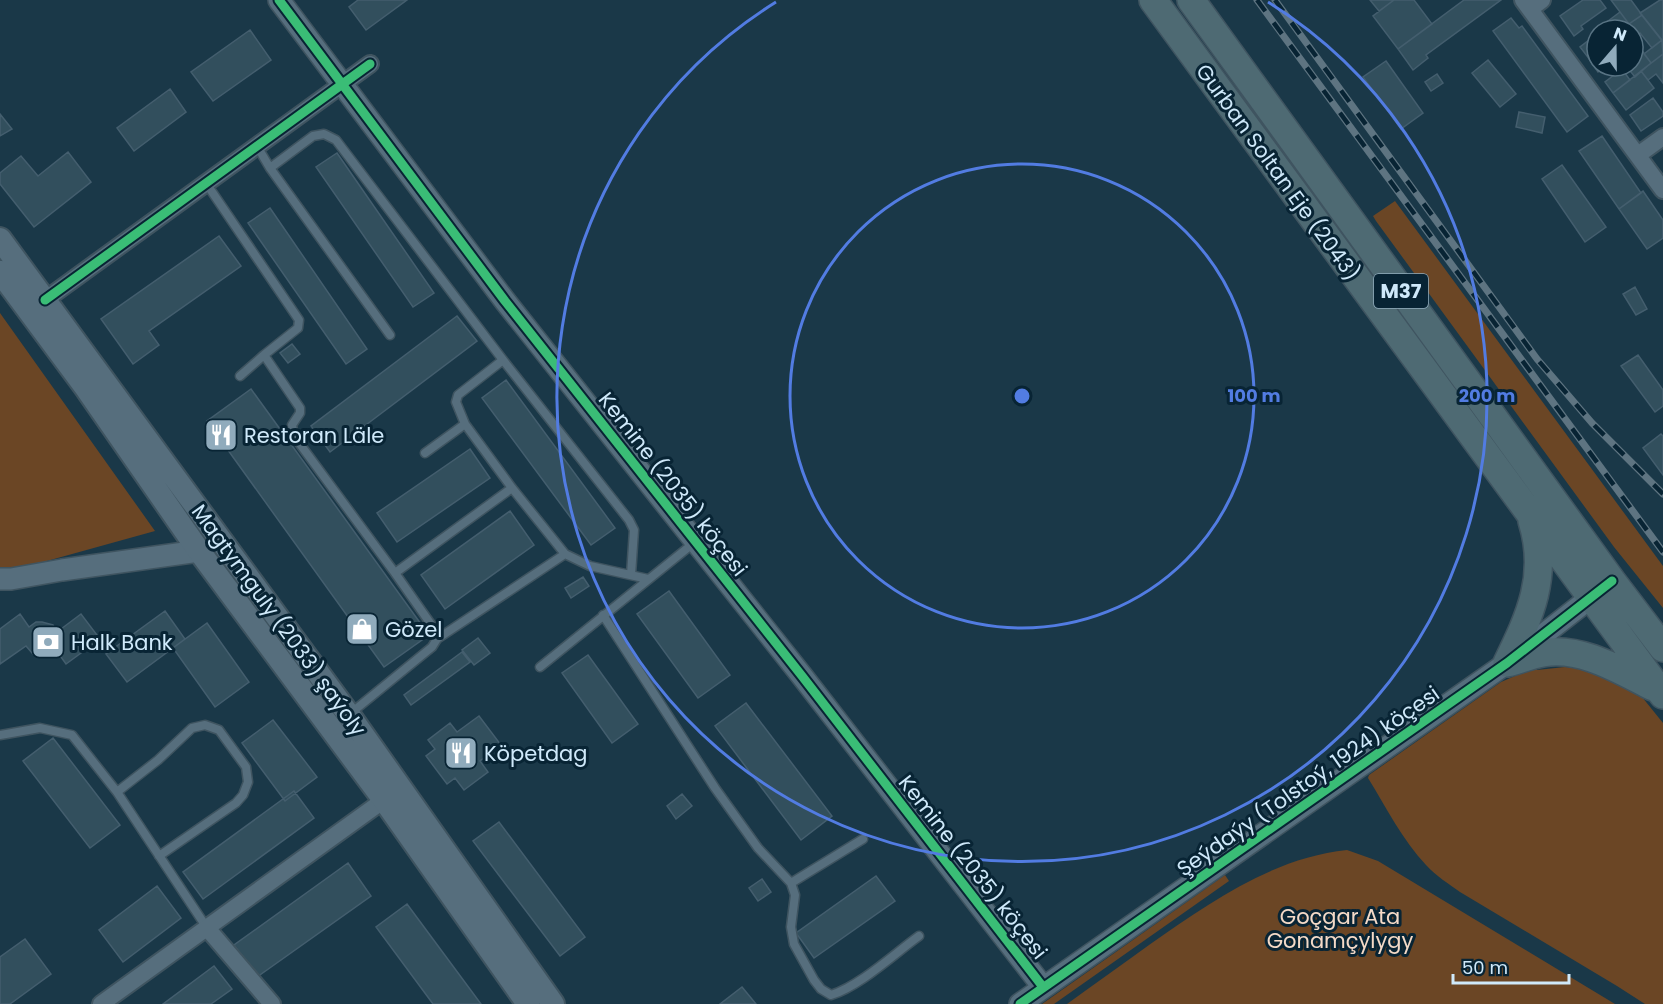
<svg xmlns="http://www.w3.org/2000/svg" width="1663" height="1004" viewBox="0 0 1663 1004" font-family="Poppins,sans-serif">
<style>
.green{fill:#6b4625}
.building{fill:#324f5d;stroke:#445e6e;stroke-width:1.5}
.lines{fill:none;stroke-linecap:round;stroke-linejoin:round}
.service-casing{stroke:#3f5460;stroke-width:11}
.minor-casing{stroke:#3f5460;stroke-width:20}
.tertiary-casing{stroke:#3f5460;stroke-width:24}
.secondary-casing{stroke:#3f5460;stroke-width:26}
.trunk-casing{stroke:#3f5460;stroke-width:30}
.service{stroke:#566e7d;stroke-width:8}
.minor{stroke:#566e7d;stroke-width:16}
.tertiary{stroke:#566e7d;stroke-width:21}
.secondary{stroke:#566e7d;stroke-width:22}
.trunk{stroke:#4e6a73;stroke-width:27}
.rail-casing{stroke:#5e7481;stroke-width:7}
.rail{stroke:#082434;stroke-width:4.5;stroke-dasharray:14;stroke-linecap:butt}
.cycleway-casing{stroke:#082434;stroke-width:13}
.cycleway{stroke:#3abd76;stroke-width:9}
.ring{fill:none;stroke:#527ce2;stroke-width:3}
.labels{text-anchor:middle;dominant-baseline:central;stroke-width:6;stroke-linejoin:round;paint-order:stroke}
.shield{fill:#082434;stroke:#93aebf;stroke-width:1.5}
.shield-label{font-size:20px;font-weight:bold;fill:#cfe9fa}
.street-label{font-size:21px;fill:#cfe9fa;stroke:#082434}
.poi-label{font-size:21px;fill:#cfe9fa;stroke:#082434;text-anchor:start}
.park-label{font-size:21px;fill:#f4dac7;stroke:#082434}
.centre{fill:#527ce2;stroke:#082434;stroke-width:3}
.ring-label{font-size:18px;text-anchor:middle;font-weight:bold;fill:#527ce2;stroke:#082434;stroke-width:6;stroke-linejoin:round;paint-order:stroke}
</style>
<rect width="100%" height="100%" fill="#1a3848"/>
<path class="green" d="M1395,201L1663,566V608L1614,547L1376,221L1373,216Z
M0,313L155,531L0,574Z
M1536,667L1537,670L1565,667L1588,669L1638,692L1663,723V1004H1645L1617,986L1460,892C1449,884 1436,876 1426,865C1403,841 1386,807 1368,778L1369,775L1501,682Z
M1347,850L1378,861L1615,1004H1067C1094,984 1122,965 1149,945C1209,903 1272,858 1347,850Z
M1225,875L1229,881L1054,1004H1042Z"/>
<path class="building" d="M358,0H407L366,30L349,7Z
M1370,0H1394L1379,11Z
M1394,0H1414L1432,24L1398,49L1373,16Z
M1464,0H1501L1426,55L1428,58L1413,70L1398,49Z
M1583,0H1600L1606,8L1581,26L1583,29L1574,36L1560,16Z
M1611,0H1631L1642,15L1629,24Z
M1660,0H1663V42L1640,13Z
M1620,12L1629,24L1618,30L1616,27L1614,28L1608,21Z
M1642,15L1662,40L1652,48L1640,33L1633,38V30H1620Z
M1511,18L1519,28L1522,26L1588,116L1567,132L1493,31Z
M250,30L271,60L213,101L191,72Z
M1597,34V49L1587,56L1580,47Z
M1662,40L1663,54L1651,63L1644,54Z
M1597,49V66H1606L1598,72L1587,56Z
M1643,52L1651,63L1635,77L1626,66H1633V60Z
M1663,54V83L1656,74L1648,80L1641,71Z
M1488,60L1516,94L1500,107L1472,73Z
M1386,61L1423,113L1401,129L1363,77Z
M1622,69L1630,80L1613,93L1605,82Z
M1641,71L1654,88L1626,110L1613,93Z
M1437,74L1443,83L1431,91L1425,82Z
M170,89L186,112L134,151L117,128Z
M1653,98L1663,112V116L1641,131L1630,115Z
M1519,112L1545,117L1542,133L1516,127Z
M0,114L12,129L0,136Z
M1602,136L1641,193L1619,209L1579,151Z
M68,152L91,182L34,227L0,184V173L21,156L38,176Z
M337,153L434,293L413,307L316,167Z
M1562,165L1606,227L1585,242L1542,179Z
M1643,191L1663,220V238L1647,249L1619,209Z
M270,208L367,349L346,364L248,223Z
M219,236L241,266L149,331L159,345L133,364L101,319Z
M1635,287L1647,309L1636,315L1623,294Z
M457,316L477,341L330,452L311,426Z
M292,344L300,354L288,363L280,353Z
M1638,355L1663,390V406L1655,412L1621,366Z
M506,380L615,528L591,545L482,398Z
M251,389L429,635L384,667L207,421Z
M1661,434L1663,436V475L1643,448Z
M470,449L490,478L397,542L377,513Z
M510,511L534,545L445,609L421,575Z
M583,577L589,586L571,598L565,588Z
M669,591L730,675L698,698L637,614Z
M165,611L185,639L127,682L106,654Z
M20,614L29,627L36,622H42L53,625L57,632L81,614L100,639L66,664L56,650L49,656L42,657L33,654L26,646L0,664V629Z
M207,623L249,682L215,707L173,648Z
M478,638L490,653L474,665L462,650Z
M462,652L470,662L411,705L404,695Z
M588,655L638,724L612,743L562,673Z
M746,703L832,816L801,840L715,726Z
M479,716L501,745L480,761L488,772L464,790L455,778L447,784L426,756L435,749L428,740L450,723L457,732Z
M273,720L317,777L285,801L242,743Z
M53,738L120,825L90,848L23,761Z
M294,791L314,818L203,899L183,872Z
M682,794L692,806L676,819L667,806Z
M499,822L585,937L560,956L473,841Z
M348,863L371,896L257,977L234,945Z
M876,876L895,901L814,958L796,933Z
M762,879L771,892L758,901L749,888Z
M157,886L181,918L123,962L99,930Z
M407,904L481,1004H433L376,927Z
M25,939L51,974L10,1004H0V957Z
M214,966L232,989L211,1004H163Z
M742,987L756,1004H720Z"/>
<g class="lines">
<defs>
<path id="service" d="M257,146L270,168L390,335
M270,168L313,136L324,134L336,140L503,360L629,520L634,530L631,575
M206,183L299,320L298,328L264,355L240,376
M264,355L300,408V413L292,425L294,436L395,573L435,630L437,639L432,647L351,713
M503,360L458,395L456,402L465,424L512,488L565,554L590,566L648,579
M425,453L465,424
M395,573L512,488
M603,615L715,788L758,848L791,883L795,895L791,927L794,944L814,980L821,989L831,995C860,986 894,954 919,936
M437,639L565,554
M540,667L695,542
M0,735L40,728L72,735L117,792L207,928
M117,792L158,760L192,728L205,725L219,730L246,767L248,782L243,795L236,803L159,856
M791,883L863,839"/>
<path id="minor" d="M1523,0L1663,190
M1530,9L1542,0
M1638,155L1663,137
M45,300L370,64
M207,928L272,1004
M101,1004L384,800"/>
<path id="tertiary" d="M279,0L505,301L802,676L1043,987
M0,579H11L62,570L199,551
M1020,1004L1507,663L1603,588"/>
<path id="secondary" d="M0,239L349,715L553,1004
M0,272L86,388L199,551L384,800L528,1004"/>
<path id="trunk" d="M1153,0L1663,695
M1191,0L1612,581L1663,648
M1507,663C1519,660 1531,655 1543,653C1581,646 1621,671 1653,687
M1507,663C1530,616 1549,575 1532,521"/>
</defs>
<use href="#service" class="service-casing"/>
<use href="#minor" class="minor-casing"/>
<use href="#tertiary" class="tertiary-casing"/>
<use href="#secondary" class="secondary-casing"/>
<use href="#trunk" class="trunk-casing"/>
<use href="#service" class="service"/>
<use href="#minor" class="minor"/>
<use href="#tertiary" class="tertiary"/>
<use href="#secondary" class="secondary"/>
<use href="#trunk" class="trunk"/>
<defs>
<path id="rail" d="M1257,0L1663,552
M1275,0L1537,359L1592,423L1663,494"/>
</defs>
<use href="#rail" class="rail-casing"/>
<use href="#rail" class="rail"/>
<defs>
<path id="cycleway" d="M279,0L505,301L802,676L1043,987
M45,300L370,64
M1020,1004L1507,663L1612,581"/>
</defs>
<use href="#cycleway" class="cycleway-casing"/>
<use href="#cycleway" class="cycleway"/>
</g>
<g class="ring">
<circle cx="1022" cy="396" r="232"/>
<path d="M1268 2A465 465 0 1 1 776 2"/>
</g>
<defs>
<symbol id="restaurant-square" viewBox="-11 -11 22 22"><rect x="-9" y="-9" width="18" height="18" rx="4" fill="#90abbc" stroke="#082434"/><path d="M-5-6h1v4h1v-4h1v4h1v-4h1v5L-1.5 .5V6h-2V.5L-5-1ZM5-6V6H3V1.5H1.5Q1.5-4 5-6Z" fill="#fff"/></symbol>
<symbol id="shop-square" viewBox="-11 -11 22 22"><rect x="-9" y="-9" width="18" height="18" rx="4" fill="#90abbc" stroke="#082434"/><path d="M-5-2.5h2.3a2.7 3.5 0 0 1 5.4 0H5L5.5 6h-11ZM-1.5-2.5h3a1.5 2.3 0 0 0-3 0Z" fill="#fff"/></symbol>
<symbol id="bank-square" viewBox="-11 -11 22 22"><rect x="-9" y="-9" width="18" height="18" rx="4" fill="#90abbc" stroke="#082434"/><path d="M-6-4H6V4H-6ZM0-2.3a2.3 2.3 0 1 0 0 4.6a2.3 2.3 0 1 0 0-4.6Z" fill="#fff"/></symbol>
</defs>
<g fill-rule="evenodd">
<use href="#restaurant-square" x="202" y="416" width="38" height="38"/>
<use href="#shop-square" x="343" y="610" width="38" height="38"/>
<use href="#bank-square" x="29" y="623" width="38" height="38"/>
<use href="#restaurant-square" x="442" y="734" width="38" height="38"/>
</g>
<g class="labels">
<rect class="shield" x="1374" y="274" width="54" height="34" rx="4.5"/>
<g class="shield-label">
<text x="1401" y="291">M37</text>
</g>
<g class="street-label">
<text transform="translate(1278 172) rotate(54)">Gurban Soltan Eje (2043)</text>
<text transform="translate(673 484) rotate(52)">Kemine (2035) köçesi</text>
<text transform="translate(279 620) rotate(54)">Magtymguly (2033) şaýoly</text>
<text transform="translate(1308 781) rotate(-35)">Şeýdaýy (Tolstoý, 1924) köçesi</text>
<text transform="translate(973 867) rotate(52)">Kemine (2035) köçesi</text>
</g>
<g class="poi-label">
<text x="244" y="435">Restoran Läle</text>
<text x="385" y="629">Gözel</text>
<text x="71" y="642">Halk Bank</text>
<text x="484" y="753">Köpetdag</text>
</g>
<g class="park-label">
<text x="1340" y="916">Goçgar Ata<tspan x="1340" dy="24">Gonamçylygy</tspan></text>
</g>
</g>
<circle cx="1022" cy="396" r="9" class="centre"/>
<g class="ring-label">
<text x="1254" y="402">100 m</text>
<text x="1487" y="402">200 m</text>
</g>
<g transform="translate(1615 48) rotate(20)"><circle r="28" fill="#082434" stroke="#587383" stroke-width="1.5"/>
<path d="M0-4.5L10 22L0 15L-10 22Z" fill="#90abbc"/>
<text y="-9" font-size="16" font-weight="bold" text-anchor="middle" fill="#cfe9fa">N</text>
</g>
<path d="M1453 974v9h116v-9" fill="none" stroke="#cfe9fa" stroke-width="3"/>
<text x="1462" y="974" font-size="18" fill="#cfe9fa" stroke="#082434" stroke-width="4.5" paint-order="stroke">50 m</text>
</svg>
